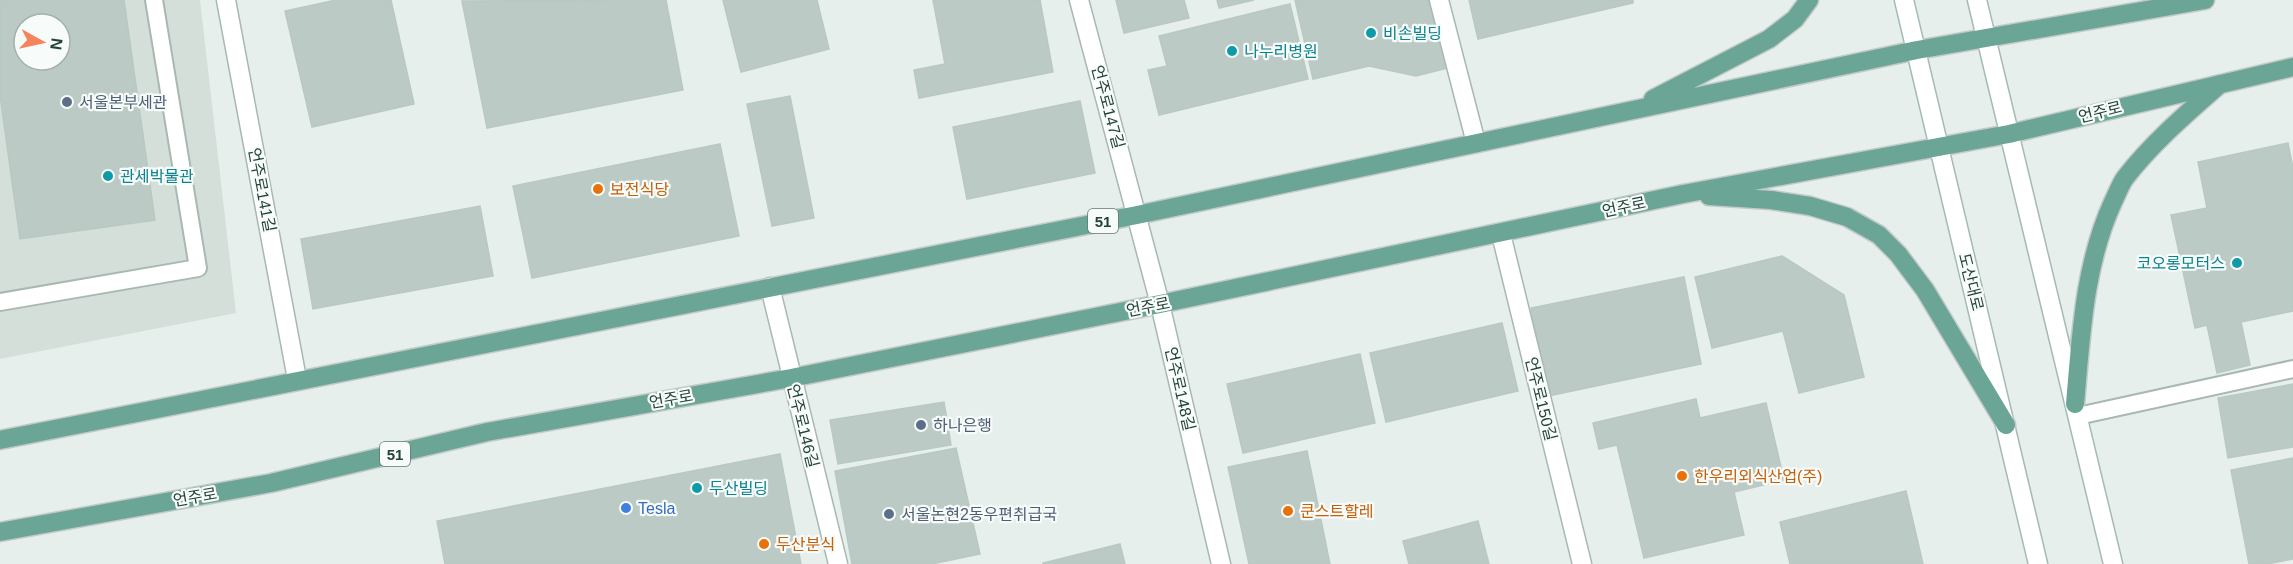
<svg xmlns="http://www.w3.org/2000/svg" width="2293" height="564" viewBox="0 0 2293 564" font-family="Helvetica,'Noto Sans KR',sans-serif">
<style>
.built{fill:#d4dfda;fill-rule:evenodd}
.building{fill:#bbcac4;stroke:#b8c9c2;stroke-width:1.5;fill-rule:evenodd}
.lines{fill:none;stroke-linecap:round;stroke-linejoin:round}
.lane-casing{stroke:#a8b8b2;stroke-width:20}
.street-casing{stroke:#a8b8b2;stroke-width:21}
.secondary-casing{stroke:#a4bbb3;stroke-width:21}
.primary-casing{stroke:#c2cac8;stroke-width:21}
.lane{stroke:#fff;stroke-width:16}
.street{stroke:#fff;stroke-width:18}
.secondary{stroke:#fff;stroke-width:18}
.primary{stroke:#6aa596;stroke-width:18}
.culture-dot{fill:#0f9aa8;stroke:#f7fbf9;stroke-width:2}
.service-dot{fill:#5c6f8a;stroke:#f7fbf9;stroke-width:2}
.food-dot{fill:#e8710a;stroke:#f7fbf9;stroke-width:2}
.shop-dot{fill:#3f7fe0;stroke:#f7fbf9;stroke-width:2}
.labels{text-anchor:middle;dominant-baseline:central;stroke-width:4.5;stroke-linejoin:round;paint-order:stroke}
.shield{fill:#f7fbf9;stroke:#637a73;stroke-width:1.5}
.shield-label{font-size:15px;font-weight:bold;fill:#24423a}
.culture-label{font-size:16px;fill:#0d838f;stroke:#f7fbf9;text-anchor:start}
.service-label{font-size:16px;fill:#4e5e75;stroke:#f7fbf9;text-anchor:start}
.street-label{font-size:16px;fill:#24423a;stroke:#f7fbf9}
.food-label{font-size:16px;fill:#c56008;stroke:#f7fbf9;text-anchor:start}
.shop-label{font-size:16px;fill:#366cbe;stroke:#f7fbf9;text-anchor:start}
</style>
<rect width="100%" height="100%" fill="#e6efeb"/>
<path class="built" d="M0,0H200L236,313L0,359ZM24,24H60V60H24Z"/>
<path class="building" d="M0,0H124L155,220L20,239L0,95ZM24,24H60V60H24Z
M336,0H391L414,104L312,127L285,11Z
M666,0L683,90L487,128L462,1Z
M723,0H817L829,49L741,72Z
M933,0H1040L1053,72L919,98L914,70L945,64Z
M1116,0H1184L1189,18L1124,33Z
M1217,0H1254L1219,8Z
M1295,0H1432L1448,68L1416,76L1369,66L1313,79Z
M1469,0H1633V3L1478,39Z
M1290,4L1308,79L1159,115L1148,70L1167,66L1159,36Z
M790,96L814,218L772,226L747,104Z
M1080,101L1095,173L967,199L953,127Z
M2288,143L2293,168V311L2241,322L2250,365L2217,373L2207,325L2195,328L2171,215L2207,208L2198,162Z
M720,144L739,236L532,278L513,186Z
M480,206L493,276L313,309L301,239Z
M1782,256L1844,295L1864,377L1799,393L1783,331L1712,348L1695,277Z
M1684,277L1701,364L1548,396L1531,308Z
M1502,323L1518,391L1386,422L1370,353Z
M1360,354L1375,423L1243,453L1227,384Z
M2293,384V447L2228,458L2218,398Z
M1696,399L1700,418L1766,403L1784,480L1734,492L1744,535L1644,558L1617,445L1599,449L1593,423Z
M944,402L951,445L838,464L830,420Z
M956,448L980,554L932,564H852L835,471Z
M1307,451L1330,564H1249L1228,467Z
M780,454L801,564H445L437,521Z
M2293,458V559L2267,564H2249L2231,470Z
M1906,491L1923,564H1790L1780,522Z
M1478,521L1489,564H1409L1403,541Z
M1120,544L1125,564H1043V563Z"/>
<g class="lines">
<defs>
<path id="lane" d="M0,302L198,268L154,0
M2078,416L2293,369"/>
<path id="street" d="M226,0L297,379
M1079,0L1160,304L1221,564
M1439,0L1476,143
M1501,234L1582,564
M770,287L838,564"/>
<path id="secondary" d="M1904,0L2038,564
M1977,0L2113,564"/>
<path id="primary" d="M1653,99L1769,39L1795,19L1809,0
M1709,196L1771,200L1810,206L1847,217L1879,235L1898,254L1925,290L2006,425
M2075,404C2081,336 2084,265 2113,202C2117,194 2120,185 2125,178C2152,143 2187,113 2220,84
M0,440L1137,215L1917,50L2205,0
M0,532L271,483L487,432L791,378L1160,304L1683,194L2009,134L2293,67"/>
</defs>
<use href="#lane" class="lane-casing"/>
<use href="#street" class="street-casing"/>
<use href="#secondary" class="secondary-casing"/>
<use href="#primary" class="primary-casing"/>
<use href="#lane" class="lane"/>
<use href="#street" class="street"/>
<use href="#secondary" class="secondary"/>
<use href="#primary" class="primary"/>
</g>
<g class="culture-dot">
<circle cx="1371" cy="33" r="6"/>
<circle cx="1232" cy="51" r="6"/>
<circle cx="108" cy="176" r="6"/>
<circle cx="2237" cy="263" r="6"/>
<circle cx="697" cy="488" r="6"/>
</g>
<g class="service-dot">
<circle cx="67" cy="102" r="6"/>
<circle cx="921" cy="425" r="6"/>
<circle cx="889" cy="514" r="6"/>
</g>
<g class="food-dot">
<circle cx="598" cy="189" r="6"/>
<circle cx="1682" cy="476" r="6"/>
<circle cx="1288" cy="511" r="6"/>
<circle cx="764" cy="544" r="6"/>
</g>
<circle class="shop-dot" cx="626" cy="508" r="6"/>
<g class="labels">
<g class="shield">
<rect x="1088" y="209" width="30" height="24" rx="4.5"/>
<rect x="380" y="442" width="30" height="24" rx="4.5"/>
</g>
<g class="shield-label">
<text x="1103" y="221">51</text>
<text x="395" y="454">51</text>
</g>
<g class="culture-label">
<text x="1383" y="33">비손빌딩</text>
<text x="1244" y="51">나누리병원</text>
<text x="120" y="176">관세박물관</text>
<text x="2225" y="263" text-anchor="end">코오롱모터스</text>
<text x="709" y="488">두산빌딩</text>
</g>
<g class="service-label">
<text x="79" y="102">서울본부세관</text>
<text x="933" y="425">하나은행</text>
<text x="901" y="514">서울논현2동우편취급국</text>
</g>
<g class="street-label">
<text transform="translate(1108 107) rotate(75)">언주로147길</text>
<text transform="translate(2100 112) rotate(-14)">언주로</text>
<text transform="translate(262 190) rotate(79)">언주로141길</text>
<text transform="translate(1624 207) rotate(-12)">언주로</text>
<text transform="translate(1971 282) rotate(76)">도산대로</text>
<text transform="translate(1148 307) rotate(-11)">언주로</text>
<text transform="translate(1180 389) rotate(77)">언주로148길</text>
<text transform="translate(671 399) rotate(-10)">언주로</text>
<text transform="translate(1541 399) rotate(76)">언주로150길</text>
<text transform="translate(803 426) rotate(76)">언주로146길</text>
<text transform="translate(195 497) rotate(-10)">언주로</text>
</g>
<g class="food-label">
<text x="610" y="189">보전식당</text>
<text x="1694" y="476">한우리외식산업(주)</text>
<text x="1300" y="511">쿤스트할레</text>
<text x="776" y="544">두산분식</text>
</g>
<g class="shop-label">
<text x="638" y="508">Tesla</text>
</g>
</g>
<g transform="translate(42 42) rotate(98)"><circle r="28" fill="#f7fbf9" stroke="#a3b1ad" stroke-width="1.5"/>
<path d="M0-4.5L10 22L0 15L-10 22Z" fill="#f4845f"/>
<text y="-9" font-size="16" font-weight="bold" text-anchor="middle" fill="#24423a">N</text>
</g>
</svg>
